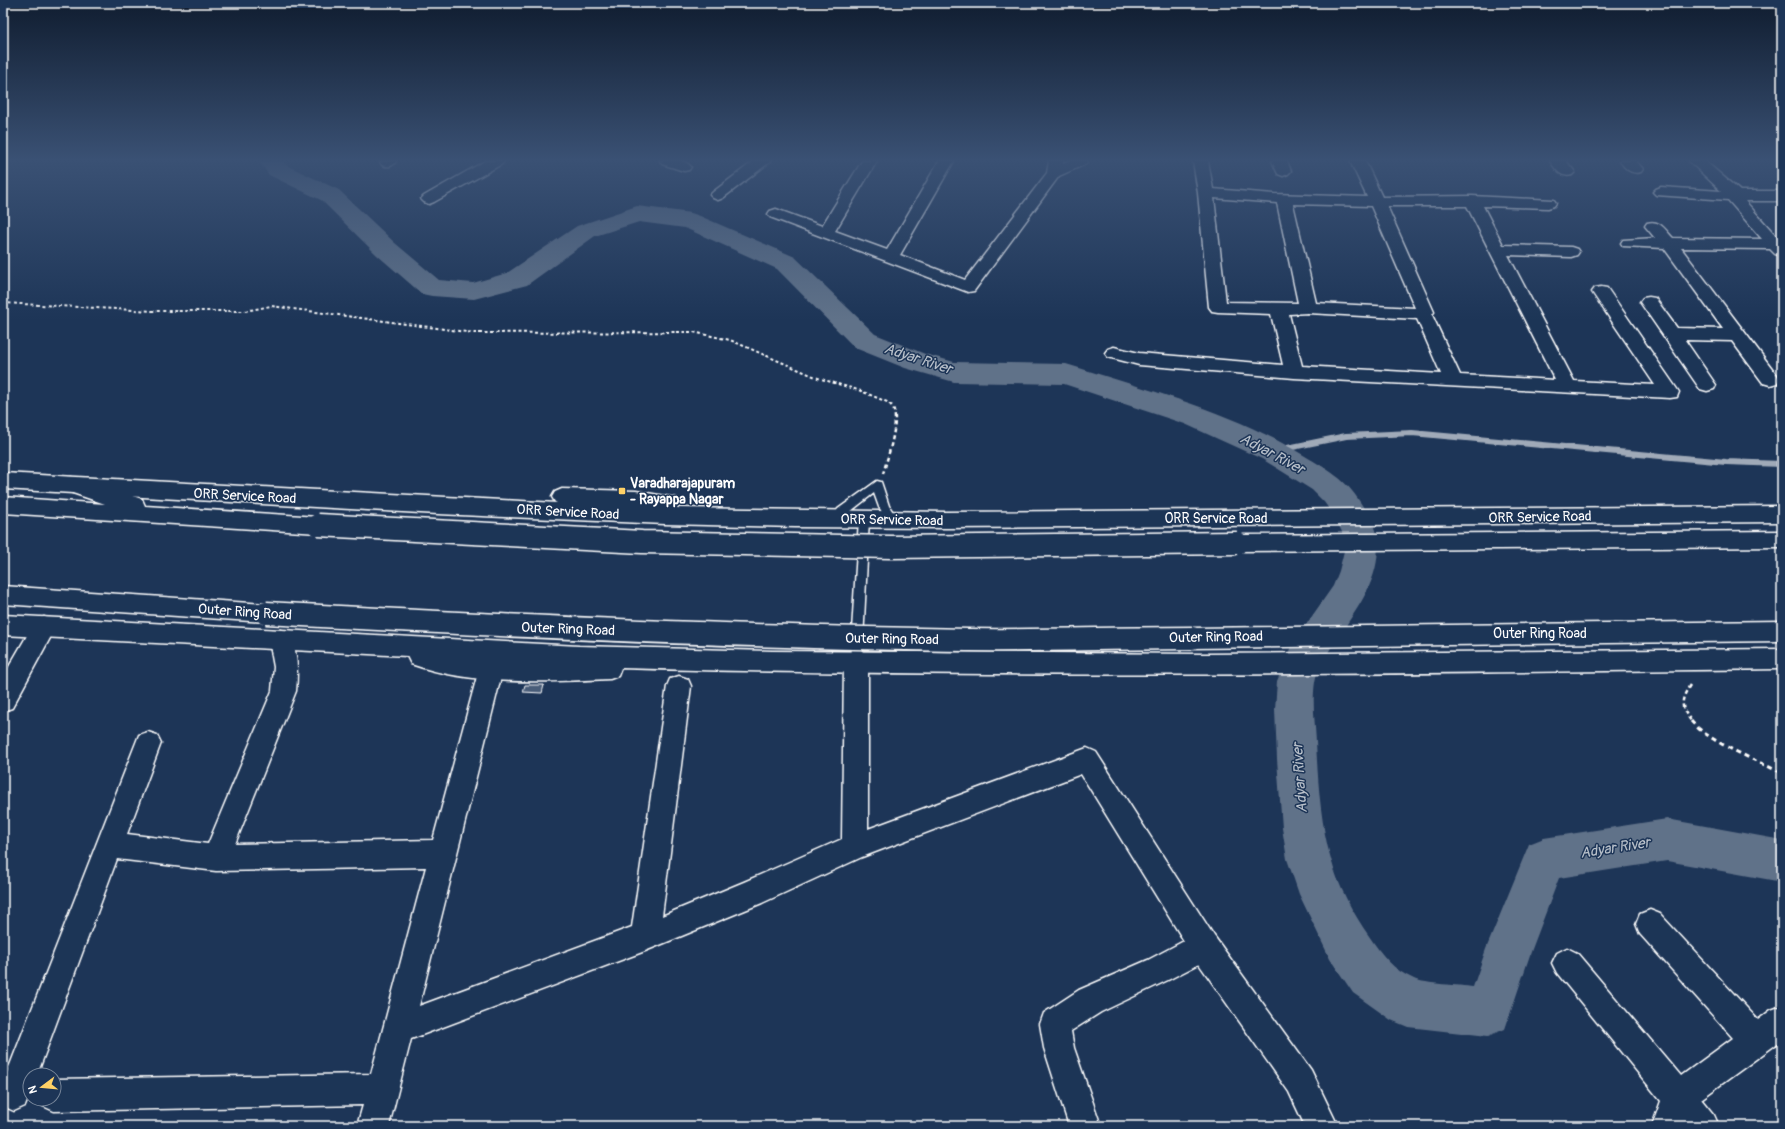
<svg xmlns="http://www.w3.org/2000/svg" width="1785" height="1129" viewBox="0 0 1785 1129" font-family="Pangolin,sans-serif">
<style>
.lines{fill:none;stroke-linecap:round;stroke-linejoin:round}
.stream{stroke:#a0aab8;stroke-width:6}
.river{fill:#617289;fill-rule:evenodd}
.building{fill:#4a5d79;stroke:#fff}
.service-casing{stroke:#fff;stroke-width:3}
.minor-casing{stroke:#fff;stroke-width:3}
.primary-casing{stroke:#fff;stroke-width:3}
.motorway-casing{stroke:#fff;stroke-width:3}
.path-far2{stroke:#fff;stroke-width:2;stroke-dasharray:3 2.5;stroke-linecap:butt}
.path-far1{stroke:#fff;stroke-width:2.5;stroke-dasharray:4 3;stroke-linecap:butt}
.path{stroke:#fff;stroke-width:3;stroke-dasharray:5 4;stroke-linecap:butt}
.service{fill:#1d3557;fill-rule:evenodd}
.minor{fill:#1d3557;fill-rule:evenodd}
.primary{fill:#1d3557;fill-rule:evenodd}
.motorway{fill:#1d3557;fill-rule:evenodd}
.motorway-bridge-casing{stroke:#fff;stroke-width:25;stroke-linecap:butt}
.motorway-bridge{stroke:#1d3557;stroke-width:22}
.poi-dot{fill:#ffd166;stroke:#1d3557;stroke-width:1.5}
.labels{text-anchor:middle;dominant-baseline:central;stroke-width:3;stroke-linejoin:round;paint-order:stroke}
.poi-label{font-size:14px;font-weight:bold;fill:#fff;stroke:#1d3557;text-anchor:start}
.street-label{font-size:14px;fill:#fff;stroke:#1d3557}
.water-label{font-size:15px;font-style:italic;fill:#b8c0ca;stroke:#1d3557}
</style>
<rect width="100%" height="100%" fill="#1d3557"/>
<filter id="ink" filterUnits="userSpaceOnUse"><feTurbulence type="fractalNoise" baseFrequency=".025" numOctaves="2"/><feDisplacementMap in="SourceGraphic" scale="8" xChannelSelector="R" yChannelSelector="G"/><feConvolveMatrix kernelMatrix="1 2 1 2 8 2 1 2 1" color-interpolation-filters="sRGB"/></filter>
<g filter="url(#ink)">
<g class="lines">
<path class="stream" d="M1273,451L1346,436L1412,433L1726,462L1782,464"/>
<path class="river" d="M259,161H283L286,165L339,190L395,243L439,280L473,283L507,273L577,226L637,206L691,213L700,216L795,257L875,334L925,354L954,362L1066,364L1076,367C1155,392 1235,413 1305,456C1327,469 1347,480 1360,502C1366,511 1374,524 1376,534C1385,575 1356,610 1335,642C1327,654 1317,668 1315,682C1312,702 1315,722 1316,742C1318,780 1320,822 1331,859C1338,886 1353,913 1369,936C1382,955 1393,970 1414,979C1425,984 1460,985 1473,987L1486,949L1529,844L1544,838L1667,819L1782,840V882L1667,861L1559,878L1532,949L1505,1029L1488,1036L1408,1027L1391,1020L1353,993L1330,959L1299,894L1287,859L1282,828L1277,759L1275,709L1277,681L1294,642L1333,586L1339,571L1344,551L1342,532L1334,516L1324,502L1312,490L1262,459L1185,424L1064,384L954,382L905,368L855,348L777,269L685,228L639,222L595,236L527,285L474,299L432,296L422,294L377,255L321,200L269,175Z"/>
</g>
<path class="building" d="M525,685H544L542,693L523,692Z"/>
<g class="lines">
<defs>
<path id="service" d="M877,481L881,482L889,506L898,520L897,523H889L879,507L874,493L846,515L840,522H832L831,519L838,509Z
M864,515L868,516L869,519L862,662L860,666L856,667L852,666L850,662L859,519L860,516Z"/>
<path id="minor" d="M396,161C393,167 387,167 382,165L380,162Z
M485,161H504L502,164L434,202L429,204L424,202L421,199L424,196Z
M660,161C669,161 685,158 691,167L689,170L684,171L662,164Z
M754,161H771L723,198L718,200L713,198L710,195L713,192Z
M862,161H877L835,231L887,250L939,161H954L900,255L965,280L1047,173L1049,161H1063V163L1068,161H1088L1086,164L1059,176L974,291L968,292L770,217L768,214L770,211L776,209L822,226Z
M1193,161H1208L1213,189L1274,194L1367,197L1350,161H1365L1382,197L1472,196L1554,200L1556,203L1554,206L1548,208L1483,206L1503,245L1571,247L1577,249L1579,252L1577,255L1571,257L1508,255L1574,381L1655,385L1592,292L1595,288L1601,287L1607,288L1679,392L1677,397L1670,398L1294,378L1139,365L1108,357L1105,353L1108,349L1114,347L1139,353L1283,365L1271,314L1218,312L1212,311L1209,307L1198,193ZM1214,198L1277,203L1298,303L1226,302ZM1293,204L1371,206L1415,308L1316,303ZM1387,206H1467L1555,380L1460,375L1432,315L1434,312ZM1308,313L1417,319L1441,374L1302,366L1289,314Z
M1272,161H1287L1291,171L1288,174L1283,176L1278,174Z
M1550,161H1566L1575,172L1572,175C1561,178 1556,170 1550,161Z
M1620,161H1636L1643,169L1641,172C1632,175 1625,169 1620,161Z
M1689,161H1705L1740,191H1782V201H1745L1779,239H1782V256L1775,254L1770,249L1681,248L1777,375L1779,379L1777,383L1770,385L1763,383L1732,341L1685,340L1716,385L1714,389L1707,391L1700,389L1640,302L1643,298L1649,297L1655,298L1677,328L1723,329L1664,248L1623,246L1621,243L1623,240L1655,238L1645,226L1647,223C1660,219 1665,230 1673,238L1762,239L1728,200L1656,195L1653,192L1656,189L1661,187L1721,191Z
M44,617L52,620L56,627L12,708L3,711V677L36,620Z
M281,630L289,633C298,651 298,671 296,691L235,844L433,840L479,669L483,662L491,659L499,662L503,669L419,1006L632,927L667,686L670,679L679,676L688,679L691,686L662,916L744,882L842,839L844,662L848,655L856,652L864,655L868,662V829L1087,748L1096,752L1214,936L1311,1070L1338,1126H1305L1289,1092L1199,964L1168,980L1101,1012L1071,1031L1074,1048L1101,1126H1069L1044,1048L1040,1024L1044,1013L1079,990L1148,960L1184,941L1081,774L862,857L762,903L645,951L411,1039L389,1126H357L363,1105L54,1111L43,1106L40,1099H54V1079L371,1074L426,867L216,871L117,859L37,1075H30V1094L25,1106L14,1111L3,1106V1083L139,735L148,732L157,735L161,743L127,834L208,844L272,691L274,667L269,640L273,633Z
M1650,910L1660,914L1758,1020L1771,1010L1782,1006V1040L1701,1099L1714,1115L1719,1126H1652L1661,1101L1557,973L1552,963L1557,953L1567,948L1577,953L1681,1076L1733,1038L1640,934L1636,924L1640,914Z"/>
<path id="primary" d="M3,473L557,503L555,502L552,497L555,492L562,489L636,491L676,498L679,504L677,508L946,512L1782,506V522L946,528L795,527L665,524L438,514L3,489Z
M3,615L579,646L772,651L1205,654L1782,649V669C1518,672 1253,676 989,674C866,673 744,672 621,668L618,676L610,679C545,682 473,686 411,664L407,656L3,635Z"/>
<path id="motorway" d="M71,477L142,499L145,506L318,517L326,519L329,525L326,531L318,533L3,513V497L105,504L64,490L61,485L64,480Z
M1782,531V547L1237,551L1229,549L1226,543L1229,537L1237,535Z
M3,586L266,604L274,606L277,613L274,620L266,622L3,604Z
M1782,621V641L1192,648L1184,645L1180,638L1184,631L1192,628Z"/>
</defs>
<use href="#service" class="service-casing"/>
<use href="#minor" class="minor-casing"/>
<use href="#primary" class="primary-casing"/>
<use href="#motorway" class="motorway-casing"/>
<path class="path-far2" d="M3,303L153,311H245L271,306L474,333L693,332L730,340L818,378L861,391L887,402L892,406"/>
<path class="path-far1" d="M883,474C887,459 902,416 891,405
M1690,685C1680,701 1680,707 1692,722"/>
<path class="path" d="M1691,721C1710,743 1756,760 1782,773"/>
<use href="#service" class="service"/>
<use href="#minor" class="minor"/>
<use href="#primary" class="primary"/>
<use href="#motorway" class="motorway"/>
<defs>
<path id="motorway-bridge" d="M318,525L642,542L891,547L1237,543
M266,613C500,626 734,637 969,640C1043,641 1118,638 1192,638"/>
</defs>
<use href="#motorway-bridge" class="motorway-bridge-casing"/>
<use href="#motorway-bridge" class="motorway-bridge"/>
</g>
</g>
<linearGradient id="sky" x2="0" y2="1"><stop stop-color="#101d30"/><stop offset="0.5" stop-color="#3a5174"/><stop offset="1" stop-color="#3a5174" stop-opacity="0"/></linearGradient>
<rect width="1785" height="320" fill="url(#sky)"/>
<rect class="poi-dot" x="618" y="487" width="8" height="8" rx="2"/>
<g class="labels">
<g class="poi-label">
<text x="630" y="483">Varadharajapuram<tspan x="630" dy="16">- Rayappa Nagar</tspan></text>
</g>
<g class="street-label">
<text transform="translate(245 496) rotate(3)">ORR Service Road</text>
<text transform="translate(568 512) rotate(3)">ORR Service Road</text>
<text transform="translate(1540 517) rotate(-1)">ORR Service Road</text>
<text x="1216" y="518">ORR Service Road</text>
<text transform="translate(892 520) rotate(1)">ORR Service Road</text>
<text transform="translate(245 612) rotate(4)">Outer Ring Road</text>
<text transform="translate(568 629) rotate(2)">Outer Ring Road</text>
<text x="1540" y="633">Outer Ring Road</text>
<text transform="translate(1216 637) rotate(-1)">Outer Ring Road</text>
<text transform="translate(892 639) rotate(1)">Outer Ring Road</text>
</g>
<g class="water-label">
<text transform="translate(918 359) rotate(18)">Adyar River</text>
<text transform="translate(1272 454) rotate(28)">Adyar River</text>
<text transform="translate(1300 778) rotate(-94)">Adyar River</text>
<text transform="translate(1615 848) rotate(-9)">Adyar River</text>
</g>
</g>
<rect width="1785" height="1129" fill="none" stroke="#1d3557" stroke-width="16"/>
<rect x="8" y="8" width="1769" height="1113" fill="none" stroke="#fff" stroke-width="1.5" filter="url(#ink)"/>
<g transform="translate(42 1087) rotate(254)"><circle r="19" fill="#1d3557" stroke="#77869a"/>
<path d="M0-3L7 15L0 10L-7 15Z" fill="#ffd166"/>
<text y="-6" font-size="11" font-weight="bold" text-anchor="middle" fill="#ffffff">N</text>
</g>
</svg>
